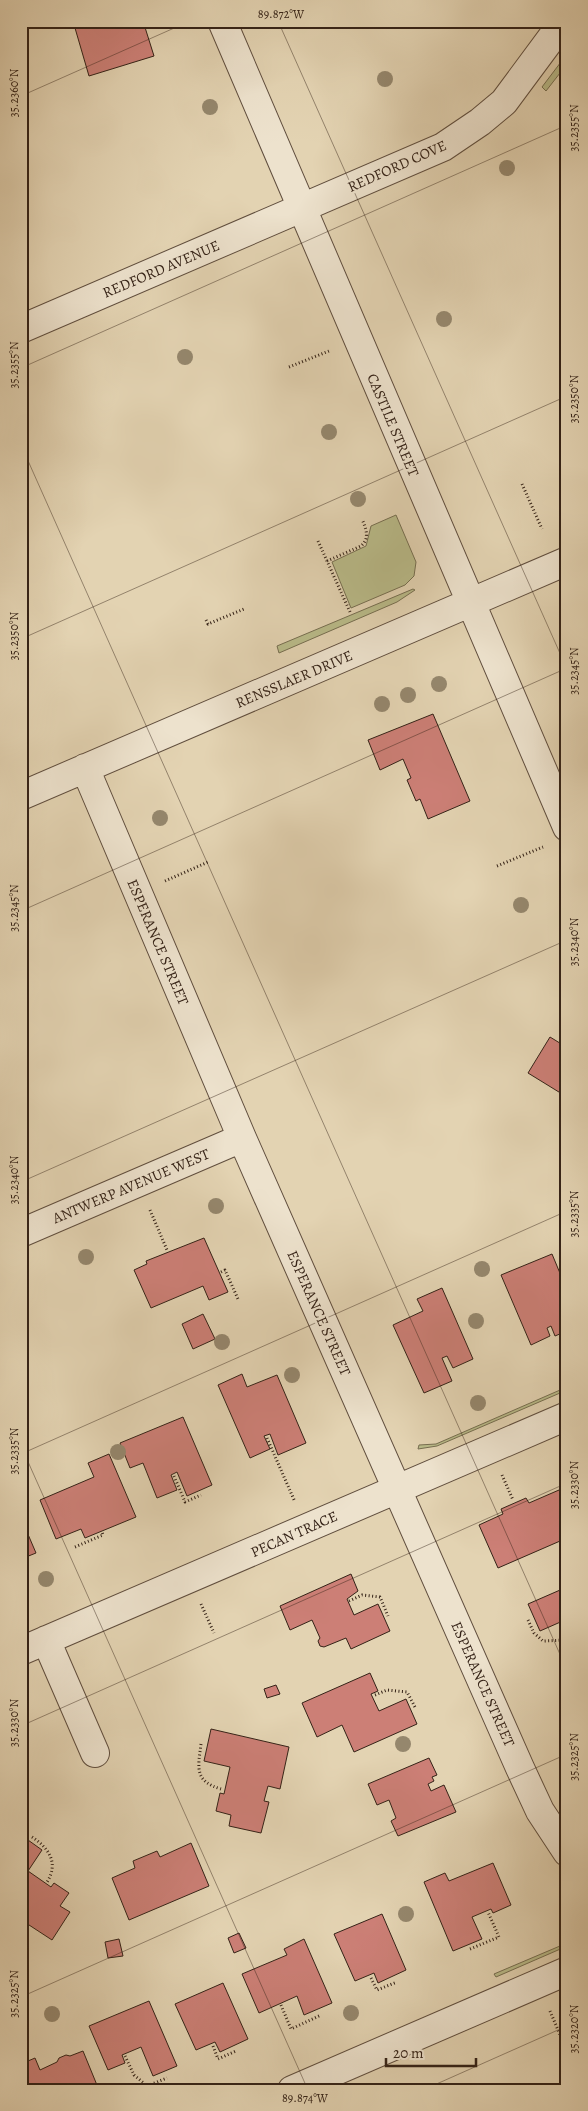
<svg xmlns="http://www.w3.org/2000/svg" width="588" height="2111" viewBox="0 0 588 2111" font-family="Alegreya,serif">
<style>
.green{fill:#b9bb89;stroke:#766e50}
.building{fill:#cc7f76;stroke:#342217}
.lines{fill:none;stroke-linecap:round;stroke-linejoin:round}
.minor-casing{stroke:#604e3e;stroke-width:30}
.path{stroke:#342217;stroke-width:3;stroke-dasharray:1 2.5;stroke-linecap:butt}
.minor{stroke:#ede2cd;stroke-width:28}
.tree{fill:#95876d}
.ticks{fill:none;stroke:#342217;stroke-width:1;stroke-opacity:0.45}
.labels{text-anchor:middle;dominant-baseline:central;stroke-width:5;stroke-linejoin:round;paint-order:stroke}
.street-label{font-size:15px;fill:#342217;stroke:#ede2cd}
.neatline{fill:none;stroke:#342217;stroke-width:2}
.ticks-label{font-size:12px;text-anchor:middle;fill:#342217}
</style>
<rect width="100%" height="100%" fill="#e3d3b2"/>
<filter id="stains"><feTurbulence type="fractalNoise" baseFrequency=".004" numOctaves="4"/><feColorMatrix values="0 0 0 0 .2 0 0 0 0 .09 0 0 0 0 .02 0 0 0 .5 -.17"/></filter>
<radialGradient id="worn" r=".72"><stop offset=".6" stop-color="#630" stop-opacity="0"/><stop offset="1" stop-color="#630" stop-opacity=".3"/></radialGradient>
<path class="green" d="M567,54V64L546,91L542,87Z
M396,515L416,562L414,576L405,585L351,608L332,562L366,546L371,526Z
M413,589L415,590L397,602L279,653L277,646Z
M567,1387V1390L437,1446L418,1449L419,1445L436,1444Z
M567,1943L565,1947L496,1977L494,1974Z"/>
<path class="building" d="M88,21H143L154,56L89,76L75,28L89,23Z
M433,714L470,801L428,819L420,799L416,801L407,780L411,778L403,759L380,770L368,740Z
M550,1037L563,1045L564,1042L567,1043V1097L528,1073Z
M204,1238L228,1292L209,1300L203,1286L151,1308L134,1270L147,1264L146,1261Z
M552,1254L567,1290V1331L555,1336L551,1326L547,1328L550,1336L531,1345L501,1275Z
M442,1288L473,1359L453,1368L447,1356L442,1358L452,1381L424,1393L393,1325L423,1311L417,1299Z
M203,1314L215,1339L193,1349L182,1324Z
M242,1374L247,1387L277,1375L306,1443L278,1455L270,1434L264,1436L270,1449L250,1458L218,1385Z
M183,1417L212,1485L187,1496L177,1472L171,1475L177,1490L157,1498L143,1463L130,1468L120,1443Z
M109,1454L136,1517L85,1538L81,1529L56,1539L40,1500L94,1477L88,1463Z
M559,1490L567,1507V1538L498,1568L479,1525L503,1514L501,1509L526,1498L529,1503Z
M21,1518L36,1553L21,1559Z
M351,1574L358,1591L347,1599L354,1615L378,1604L390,1631L351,1649L346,1638L324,1647L320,1646L318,1641L320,1638L312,1620L290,1630L280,1606Z
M567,1587V1623L565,1620L540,1631L528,1604Z
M370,1673L378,1691L371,1694L379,1711L406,1699L417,1724L354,1752L342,1725L317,1737L302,1703Z
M276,1685L280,1694L267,1698L264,1689Z
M211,1729L289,1747L280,1789L268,1786L264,1801L269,1802L261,1833L229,1826L231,1815L216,1811L220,1793L224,1794L230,1767L204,1761Z
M429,1758L437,1775L432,1777L434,1781L428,1784L431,1791L444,1785L456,1812L398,1836L391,1821L396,1818L389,1800L377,1805L368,1784Z
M21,1835L42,1850L28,1871L51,1887L54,1883L69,1893L60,1906L70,1912L52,1940L26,1923L28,1920L21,1916Z
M191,1843L209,1886L129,1920L112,1878L135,1868L133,1861L157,1851L160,1857Z
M493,1863L511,1905L493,1913L491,1909L472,1917L482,1939L453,1951L424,1882L445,1873L449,1881Z
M382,1914L406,1970L378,1983L374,1973L355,1981L334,1934Z
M239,1933L246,1948L234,1953L228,1938Z
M119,1939L123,1956L108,1958L105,1942Z
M304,1939L332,2003L304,2015L297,1996L259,2013L242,1974L287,1955L284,1949Z
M223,1983L248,2039L220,2052L215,2042L196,2050L175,2004Z
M149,2001L177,2066L153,2076L141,2047L122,2055L125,2063L108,2070L89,2026Z
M83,2051L99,2090H26L21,2080V2064L35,2058L40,2070L57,2062L59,2058L66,2055L70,2056Z"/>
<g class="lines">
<defs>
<path id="minor" d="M222,21L567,827
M21,329L443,147L480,122L504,102L564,21
M85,768L242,1138L520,1768L540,1811L567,1852
M21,796L567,561
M21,1233L242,1138
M46,1640L95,1753
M21,1651L567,1416
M292,2090L567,1971"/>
</defs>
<use href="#minor" class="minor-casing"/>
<path class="path" d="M289,367L329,351
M522,484L542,529
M318,541L350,612
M327,561L361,546C370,538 366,529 362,519
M206,620L208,624L244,609
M497,866L543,847
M165,881L208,862
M150,1210L167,1250
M221,1272L225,1270L238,1299
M267,1438L295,1502
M502,1475L513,1500
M174,1476L185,1502L201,1495
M75,1547L103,1535L102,1532
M349,1601L362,1595L380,1597L388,1616
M201,1604L214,1633
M528,1620L534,1633L543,1641L567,1640
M375,1695L387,1690L407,1692L416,1709
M201,1744C198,1768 194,1781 221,1789
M32,1837C49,1848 59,1863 47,1882
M470,1949L499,1937L488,1912
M371,1978L377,1990L397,1982
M281,2005L291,2029L321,2015
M550,2011L566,2049
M213,2046L218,2059L236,2051
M125,2056L134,2075L147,2086L167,2078"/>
<use href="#minor" class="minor"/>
</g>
<g class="tree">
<circle cx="385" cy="79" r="8"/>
<circle cx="210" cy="107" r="8"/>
<circle cx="507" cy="168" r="8"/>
<circle cx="444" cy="319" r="8"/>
<circle cx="185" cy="357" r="8"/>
<circle cx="329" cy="432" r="8"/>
<circle cx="358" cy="499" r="8"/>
<circle cx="439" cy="684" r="8"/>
<circle cx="408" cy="695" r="8"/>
<circle cx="382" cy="704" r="8"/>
<circle cx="160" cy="818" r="8"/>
<circle cx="521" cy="905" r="8"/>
<circle cx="216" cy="1206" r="8"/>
<circle cx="86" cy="1257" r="8"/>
<circle cx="482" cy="1269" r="8"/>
<circle cx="476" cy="1321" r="8"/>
<circle cx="222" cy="1342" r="8"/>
<circle cx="292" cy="1375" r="8"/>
<circle cx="478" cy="1403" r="8"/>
<circle cx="118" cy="1452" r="8"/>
<circle cx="46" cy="1579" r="8"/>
<circle cx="403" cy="1744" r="8"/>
<circle cx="406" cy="1914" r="8"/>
<circle cx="351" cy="2013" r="8"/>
<circle cx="52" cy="2014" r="8"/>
</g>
<path class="ticks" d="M278,21L567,669M21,96L190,21M21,368L567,125M21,445L567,1670M21,639L567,396M21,911L567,668M21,1182L567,940M21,1446L308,2090M21,1454L567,1211M21,1726L567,1483M21,1997L567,1754M423,2090L567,2026"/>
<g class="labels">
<g class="street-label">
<text transform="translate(397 166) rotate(-24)">REDFORD COVE</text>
<text transform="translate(161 269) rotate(-23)">REDFORD AVENUE</text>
<text transform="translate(393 425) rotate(67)">CASTILE STREET</text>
<text transform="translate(294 679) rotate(-23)">RENSSLAER DRIVE</text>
<text transform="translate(158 942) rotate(67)">ESPERANCE STREET</text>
<text transform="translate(131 1186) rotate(-23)">ANTWERP AVENUE WEST</text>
<text transform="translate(319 1313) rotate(66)">ESPERANCE STREET</text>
<text transform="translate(294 1534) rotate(-24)">PECAN TRACE</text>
<text transform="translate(483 1684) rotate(66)">ESPERANCE STREET</text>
</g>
</g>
<rect width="588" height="2111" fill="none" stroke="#e3d3b2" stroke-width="55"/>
<path d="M386 2058v8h90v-8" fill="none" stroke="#342217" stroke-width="2.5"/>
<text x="393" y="2058" font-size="15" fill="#342217" stroke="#ede2cd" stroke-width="4" paint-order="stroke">20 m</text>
<rect x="28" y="28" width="532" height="2056" class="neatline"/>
<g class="ticks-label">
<text x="281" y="18">89.872°W</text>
<text transform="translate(14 93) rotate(-90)" y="4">35.2360°N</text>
<text transform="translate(574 128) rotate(-90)" y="4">35.2355°N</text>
<text transform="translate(14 365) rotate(-90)" y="4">35.2355°N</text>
<text transform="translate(574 399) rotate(-90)" y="4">35.2350°N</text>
<text transform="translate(14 636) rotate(-90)" y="4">35.2350°N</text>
<text transform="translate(574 671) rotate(-90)" y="4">35.2345°N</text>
<text transform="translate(14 908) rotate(-90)" y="4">35.2345°N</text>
<text transform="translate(574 942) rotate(-90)" y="4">35.2340°N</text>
<text transform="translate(14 1180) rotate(-90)" y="4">35.2340°N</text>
<text transform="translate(574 1214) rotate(-90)" y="4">35.2335°N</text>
<text transform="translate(14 1451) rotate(-90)" y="4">35.2335°N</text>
<text transform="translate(574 1485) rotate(-90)" y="4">35.2330°N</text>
<text transform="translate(14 1723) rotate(-90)" y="4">35.2330°N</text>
<text transform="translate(574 1757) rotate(-90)" y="4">35.2325°N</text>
<text transform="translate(14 1994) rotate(-90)" y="4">35.2325°N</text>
<text transform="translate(574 2029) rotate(-90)" y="4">35.2320°N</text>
<text x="305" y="2102">89.874°W</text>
</g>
<rect width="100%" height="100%" filter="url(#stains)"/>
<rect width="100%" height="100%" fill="url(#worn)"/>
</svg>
